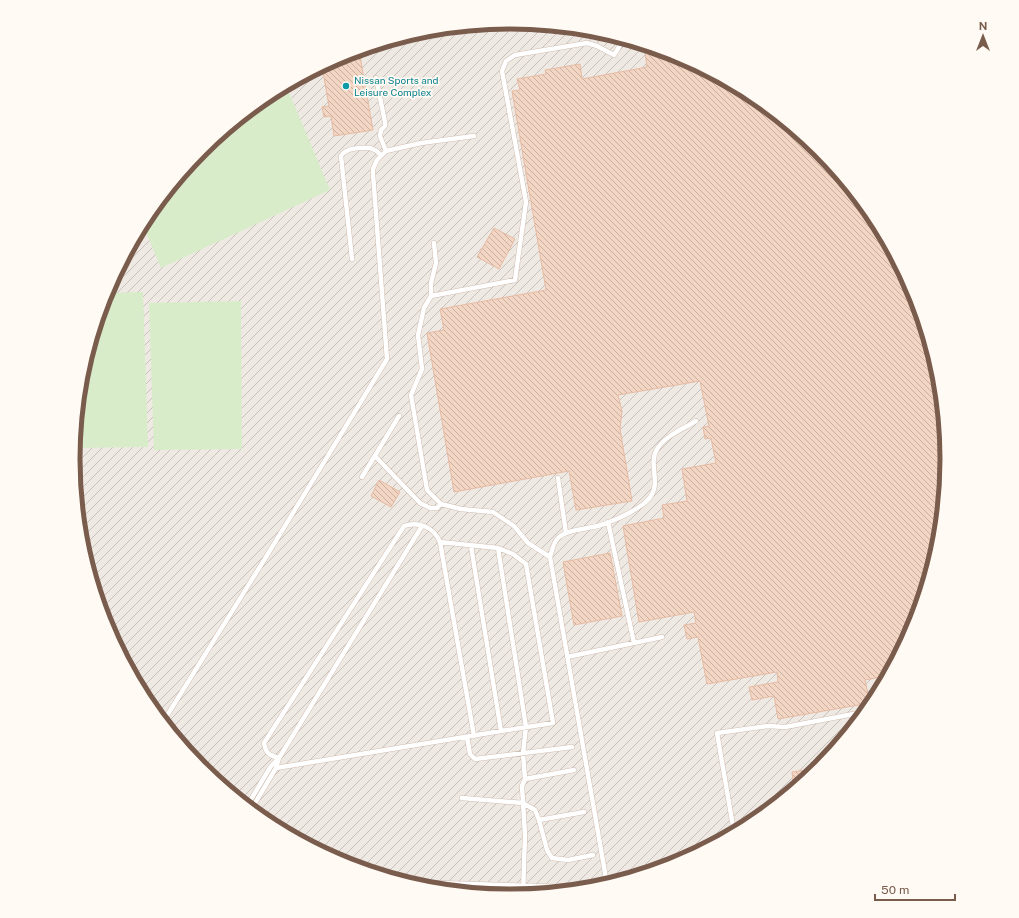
<svg xmlns="http://www.w3.org/2000/svg" width="1019" height="918" viewBox="0 0 1019 918" font-family="'Public Sans',sans-serif">
<style>
.industrial{fill:url(#industrial-furrows)}
.grass{fill:#d8ecc9}
.building{fill:url(#building-back-hatch);stroke:#e6bba3}
.lines{fill:none;stroke-linecap:round;stroke-linejoin:round}
.service-casing{stroke:#d1beb0;stroke-width:5.5}
.service{stroke:#fff;stroke-width:4.5}
.culture-dot{fill:#0f9aa8;stroke:#fffaf3;stroke-width:1.5}
.labels{text-anchor:middle;dominant-baseline:central;stroke-width:3.5;stroke-linejoin:round;paint-order:stroke}
.culture-label{font-size:10px;fill:#0d838f;stroke:#fffaf3;text-anchor:start}
.rim{fill:none;stroke:#7a5c4d;stroke-width:5}
</style>
<defs>
<pattern id="industrial-furrows" width="10" height="10" patternUnits="userSpaceOnUse"><rect width="10" height="10" fill="#efe9e4"/><path d="M-1 1l2-2M0 10L10 0M9 11l2-2" fill="none" stroke="#c7c0bb"/></pattern>
<pattern id="building-back-hatch" width="6" height="6" patternUnits="userSpaceOnUse"><rect width="6" height="6" fill="#f3d5c3"/><path d="M-1 5l2 2M0 0l6 6M5-1l2 2" fill="none" stroke="#cab0a1"/></pattern>
</defs>
<rect width="100%" height="100%" fill="#fdf6ec"/>
<path class="industrial" d="M73 459a436 436 0 1 1 872 0a436 436 0 1 1-872 0Z"/>
<path class="grass" d="M286,85L330,190L161,268L142,223L146,216L201,150L267,96Z
M143,292L148,447L74,448L81,374L105,293Z
M241,301L242,449L154,450L149,303Z"/>
<path class="building" d="M359,50L373,130L334,136L331,116L324,117L322,107L329,106L322,66L342,55Z
M658,50L677,55L752,96L819,150L873,216L913,292L938,374L946,459L938,544L913,626L887,676L865,680L870,703L778,719L774,696L752,700L749,687L778,682L777,672L707,684L698,637L687,639L684,625L696,623L694,612L639,622L623,526L664,518L662,505L687,501L682,469L716,463L711,438L705,439L703,427L709,426L700,381L618,395L622,411L620,429L632,501L576,510L569,471L454,492L427,333L444,330L440,309L546,290L512,91L520,90L517,79L546,74L545,70L580,64L582,79L647,67L645,52Z
M494,228L515,239L499,269L477,257Z
M379,480L400,492L391,507L371,496Z
M610,553L622,616L574,625L563,562Z
M819,768H818L794,788L792,772Z"/>
<g class="lines">
<defs>
<path id="service" d="M376,78L385,122V126L381,130L380,136L386,151
M352,259L341,156C345,148 362,147 370,148C375,149 378,152 381,155
M431,296V283L436,263L434,243
M375,456L420,503L430,508H437L441,504
M362,477L399,416
M558,478L566,533
M608,522L634,643
M471,546L501,731
M498,548L526,727L523,753L525,779L522,786L525,835L523,895
M550,557C552,551 553,543 558,538C567,529 589,529 601,525C616,520 629,514 642,505C667,487 646,468 657,449C665,436 683,429 696,421
M567,657L662,637
M163,722L266,557L387,359L373,174V169L377,160L386,151L421,143L474,136
M467,737L470,754L475,759L572,747
M279,758C269,755 266,754 264,743L404,526C418,521 434,527 440,542L474,736
M276,768L501,731L553,723L526,564L513,554L498,548L440,542
M525,779L574,770
M462,798L523,803L535,810L539,820L547,850L552,858L568,860L593,855
M247,806L271,766L278,759
M251,810L276,768L279,758L422,526
M539,820L584,812
M734,832L717,733L768,726L785,727L864,712
M405,882L592,888
M607,884L550,557L528,543L514,526L493,512L461,509L441,504L427,490L411,395L422,369L418,335L424,308L431,296L515,280L526,202L502,71L506,61L515,55L587,43L597,46L614,55L624,39"/>
</defs>
<use href="#service" class="service-casing"/>
<use href="#service" class="service"/>
</g>
<circle class="culture-dot" cx="346" cy="86" r="4"/>
<g class="labels">
<g class="culture-label">
<text x="354" y="80">Nissan Sports and<tspan x="354" dy="12">Leisure Complex</tspan></text>
</g>
</g>
<path d="M0 0H1019V918H0ZM80 459a430 430 0 1 1 860 0a430 430 0 1 1-860 0Z" fill="#fffaf3" fill-rule="evenodd"/>
<path class="rim" d="M80 459a430 430 0 1 1 860 0a430 430 0 1 1-860 0Z"/>
<g transform="translate(983 36)" stroke="#fffaf3" stroke-width="3" paint-order="stroke">
<path d="M0-3L7 15L0 10L-7 15Z" fill="#7a5c4d"/>
<text y="-6" font-size="11" font-weight="bold" text-anchor="middle" fill="#7a5c4d">N</text>
</g>
<path d="M875 894v6h80v-6" fill="none" stroke="#7a5c4d" stroke-width="2"/>
<text x="881" y="894" font-size="12" fill="#7a5c4d" stroke="#fffaf3" stroke-width="3" paint-order="stroke">50 m</text>
</svg>
